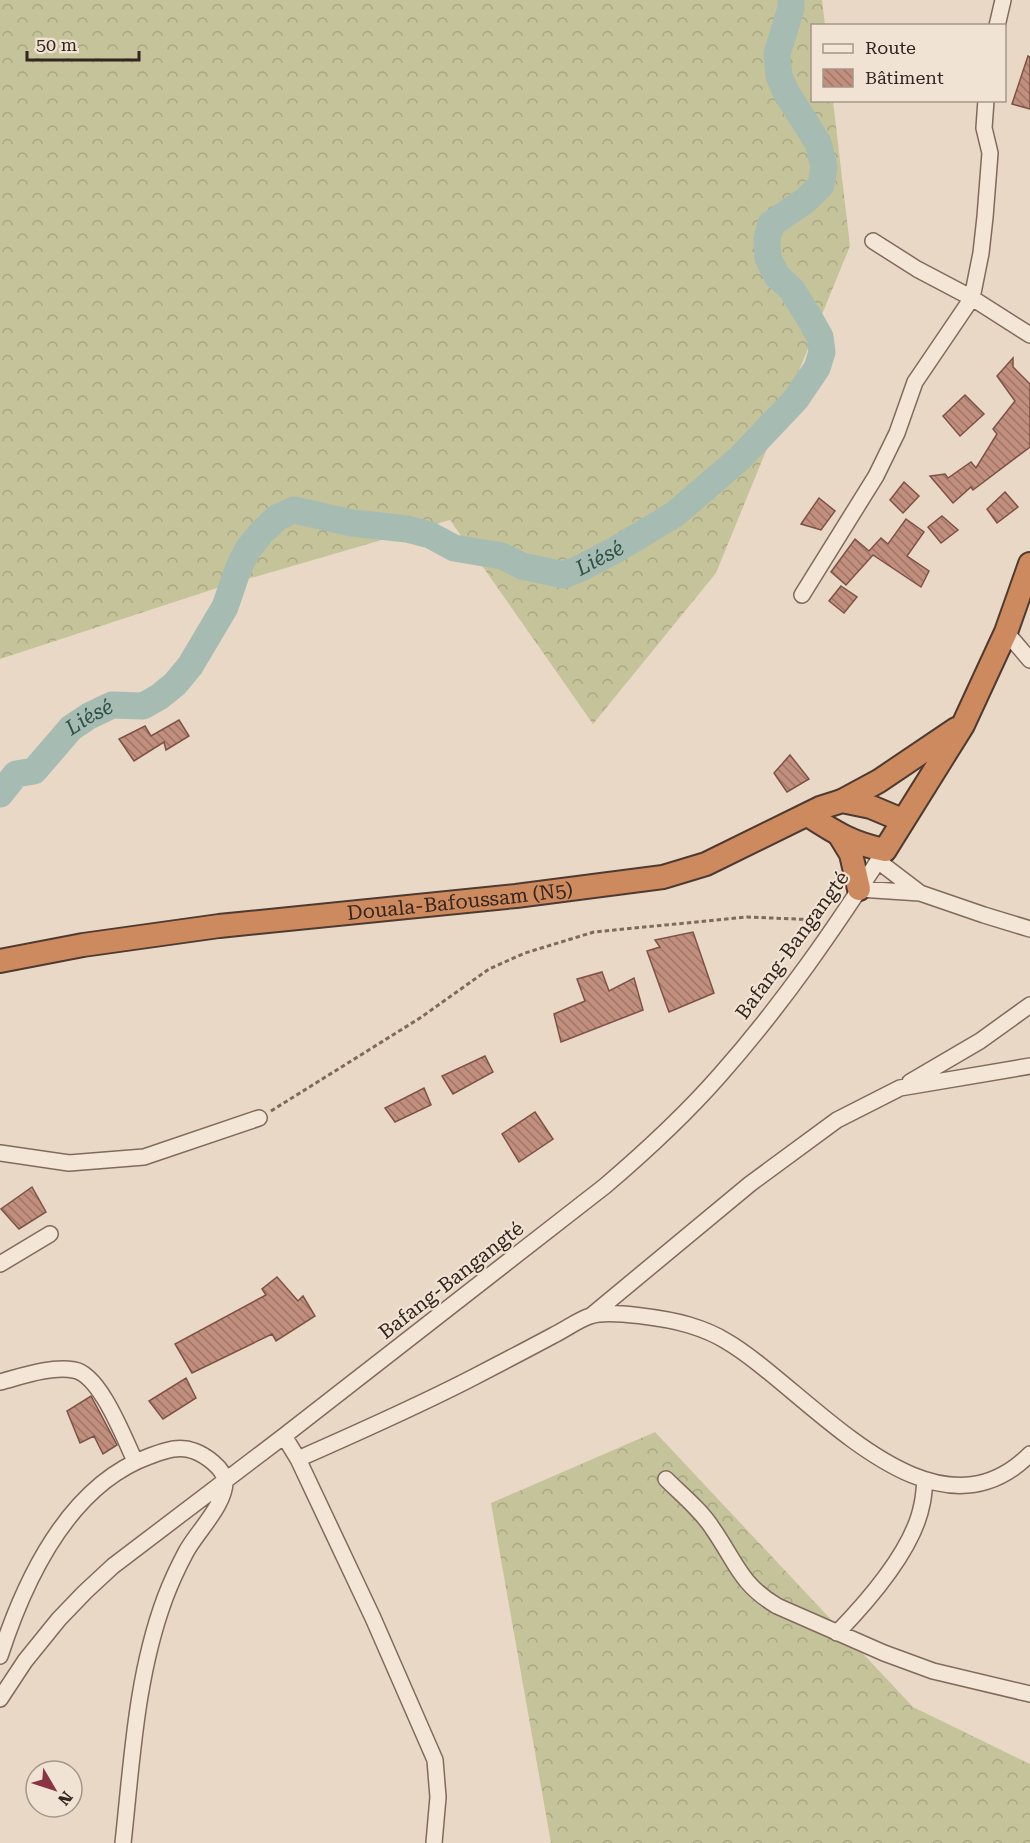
<svg xmlns="http://www.w3.org/2000/svg" width="1030" height="1843" viewBox="0 0 1030 1843" font-family="'Roboto Serif',serif">
<style>
.forest{fill:url(#forest-crowns)}
.lines{fill:none;stroke-linecap:round;stroke-linejoin:round}
.river{stroke:#a6bcb2;stroke-width:27}
.building{fill:url(#building-back-hatch);stroke:#7d5246;stroke-width:1.5}
.minor-casing{stroke:#816a5d;stroke-width:18}
.highway-casing{stroke:#4f3a31;stroke-width:26}
.path{stroke:#816a5d;stroke-width:3;stroke-dasharray:4.5 3;stroke-linecap:butt}
.minor{stroke:#f4e6d7;stroke-width:15}
.highway{stroke:#ce8a5f;stroke-width:22}
.labels{text-anchor:middle;dominant-baseline:central;stroke-width:4.5;stroke-linejoin:round;paint-order:stroke}
.street-label{font-size:20px;fill:#33251f;stroke:#f1e3d3}
.water-label{font-size:21px;font-style:italic;fill:#305149;stroke:#f1e3d3}
</style>
<defs>
<pattern id="forest-crowns" width="20" height="18" patternUnits="userSpaceOnUse" patternTransform="scale(1.5)"><rect width="20" height="18" fill="#c5c39a"/><path d="M2 6a3 3 0 1 1 6 0M12 15a3 3 0 1 1 6 0" fill="none" stroke="#aaa784"/></pattern>
<pattern id="building-back-hatch" width="6" height="6" patternUnits="userSpaceOnUse" patternTransform="scale(1.5)"><rect width="6" height="6" fill="#c28f7f"/><path d="M-1 5l2 2M0 0l6 6M5-1l2 2" fill="none" stroke="#9e7567"/></pattern>
</defs>
<rect width="100%" height="100%" fill="#e8d8c5"/>
<path class="forest" d="M0,0H822L825,25L812,26V100L833,101L850,246L716,573L593,724L450,520L217,588L0,659Z
M655,1432L913,1707L1030,1764V1843H551L491,1503Z"/>
<g class="lines">
<path class="river" id="s1" d="M0,794L16,774L34,771L71,728L89,716L112,705L143,706L159,697L175,684L190,666L225,607L238,569L248,549L262,532L278,517L294,510L352,523L407,529L430,535L454,548L502,556L522,566L564,575L581,568L617,549L675,514L740,458L796,399L817,368L822,352L820,337L807,314L792,290L777,276L768,258L767,239L771,224L806,200L821,185L824,167L818,143L786,92L779,76L777,54L791,8V0"/>
</g>
<path class="building" d="M1028,56L1030,57V109L1012,104Z
M1013,358V367L1030,384V447L973,490L971,487L953,503L930,476L945,474L948,478L971,462L976,468L997,434L993,429L1015,401L997,376Z
M965,395L984,414L960,436L943,416Z
M904,482L919,496L903,513L890,500Z
M1005,492L1018,507L997,523L987,509Z
M819,498L835,511L821,530L801,524Z
M942,516L958,530L941,543L928,527Z
M906,519L924,532L907,556L929,571L921,587L873,555L846,585L831,572L855,539L869,551L881,538L888,544Z
M841,586L857,597L844,613L829,601Z
M179,720L189,736L166,750L164,742L134,761L119,739L145,726L151,736Z
M790,755L809,779L787,792L774,773Z
M693,932L714,993L669,1012L647,951L660,947L655,940Z
M602,972L609,991L634,978L643,1010L561,1042L554,1014L585,1001L577,979Z
M485,1056L493,1072L453,1094L442,1076Z
M424,1088L431,1105L395,1122L385,1108Z
M535,1112L553,1139L519,1162L502,1134Z
M32,1187L46,1212L19,1229L1,1209Z
M277,1277L298,1301L303,1296L315,1316L276,1341L272,1334L192,1373L175,1344L266,1295L262,1289Z
M186,1378L196,1398L163,1419L149,1401Z
M91,1396L117,1445L103,1454L94,1436L80,1443L67,1411Z"/>
<g class="lines">
<defs>
<path id="minor" d="M997,26L1003,0
M873,241L917,269L972,298L1030,335
M802,595L876,476L897,433L915,382L972,298L981,253L985,217L990,153L984,128L986,100
M1006,632L1030,660
M878,861L920,893L984,915L1030,929
M859,889L920,893
M910,1082L980,1041L1030,1005
M0,1153L69,1163L144,1157L259,1118
M0,1264L50,1234
M592,1315L750,1184L837,1120L900,1088L1030,1066
M0,1382C23,1376 50,1366 74,1370C100,1374 124,1438 135,1461
M284,1436L298,1459L373,1618L435,1760L438,1797L434,1843
M298,1459C357,1433 416,1407 474,1377C501,1363 528,1349 554,1335C566,1329 578,1320 590,1316C609,1309 669,1319 689,1325C702,1329 715,1334 726,1341C807,1388 930,1554 1030,1454
M666,1479C682,1495 701,1510 713,1529C736,1562 740,1584 777,1606L884,1653L933,1671L1030,1694
M837,1633C868,1601 914,1549 922,1504C924,1496 924,1488 925,1481
M0,1656C25,1579 69,1485 150,1456C164,1451 179,1445 194,1451C205,1455 224,1468 225,1481C226,1504 196,1533 186,1552C178,1567 171,1582 165,1598C136,1676 132,1761 123,1843
M0,1699L25,1661L59,1619L85,1592L113,1566L284,1436L605,1186C646,1151 685,1115 720,1075C782,1005 835,928 885,850"/>
<g id="highway">
<path d="M842,801L879,781L956,729"/>
<path d="M808,815C834,832 853,844 885,850L963,725L1006,632L1030,564"/>
<path d="M840,836L851,854L859,889"/>
<path id="s2" d="M0,961L83,945L219,926L516,896L663,877L706,864L820,808L842,801L871,807L902,820"/>
</g>
</defs>
<use href="#minor" class="minor-casing"/>
<use href="#highway" class="highway-casing"/>
<path class="path" d="M271,1111L420,1018L489,969L525,953L594,932L747,917L820,920"/>
<use href="#minor" class="minor"/>
<use href="#highway" class="highway"/>
</g>
<g class="labels">
<g class="street-label">
<text stroke="none"><textPath href="#s2" startOffset="464">Douala-Bafoussam (N5)</textPath></text>
<text transform="translate(792 945) rotate(-54)">Bafang-Bangangté</text>
<text transform="translate(451 1280) rotate(-38)">Bafang-Bangangté</text>
</g>
<g class="water-label">
<text stroke="none"><textPath href="#s1" startOffset="753">Liésé</textPath></text>
<text stroke="none"><textPath href="#s1" startOffset="122">Liésé</textPath></text>
</g>
</g>
<rect x="811" y="24" width="195" height="78" fill="#f1e3d3" stroke="#a5978b" stroke-width="1.5"/>
<rect x="823" y="44" width="30" height="9" fill="#f4e6d7" stroke="#a5978b" stroke-width="1.5"/>
<text x="865" y="54" font-size="18" fill="#33251f">Route</text>
<rect x="823" y="69" width="30" height="18" fill="url(#building-back-hatch)" stroke="#a5978b" stroke-width="1.5"/>
<text x="865" y="84" font-size="18" fill="#33251f">Bâtiment</text>
<g transform="translate(54 1789) rotate(129)"><circle r="28" fill="#f1e3d3" stroke="#a5978b" stroke-width="1.5"/>
<path d="M0-4.5L10 22L0 15L-10 22Z" fill="#893443"/>
<text y="-9" font-size="16" font-weight="bold" text-anchor="middle" fill="#33251f">N</text>
</g>
<path d="M27 51v9h112v-9" fill="none" stroke="#33251f" stroke-width="3"/>
<text x="36" y="51" font-size="18" fill="#33251f" stroke="#f1e3d3" stroke-width="4.5" paint-order="stroke">50 m</text>
</svg>
